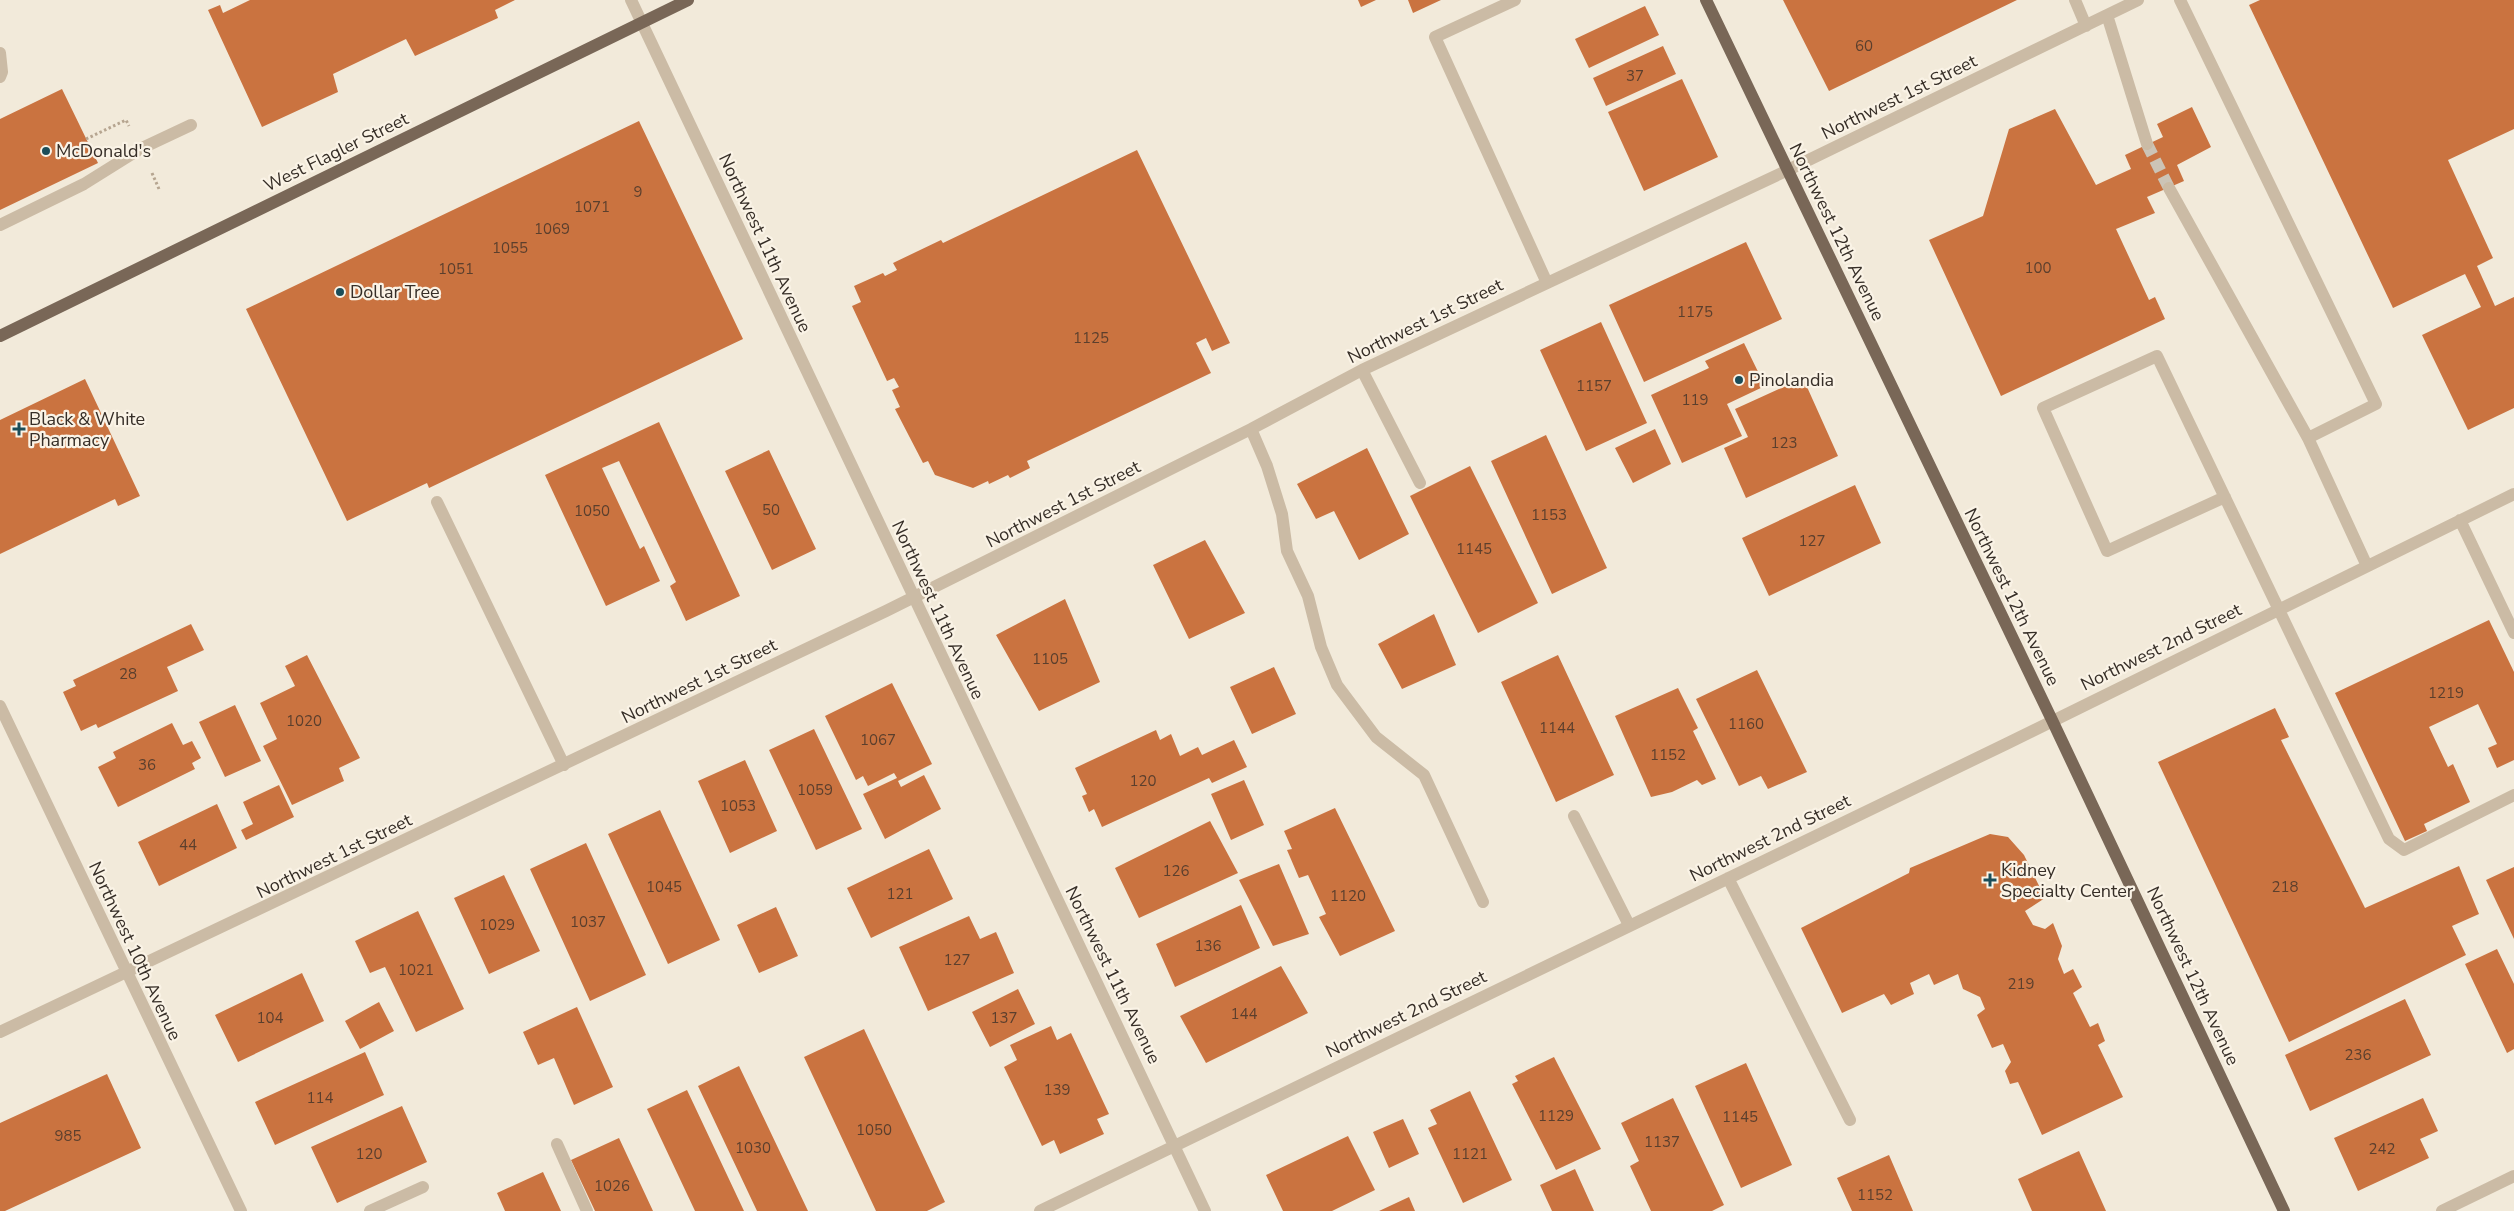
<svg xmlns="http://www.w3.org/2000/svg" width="2514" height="1211" viewBox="0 0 2514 1211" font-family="'Nunito Sans',sans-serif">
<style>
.building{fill:#ca7340}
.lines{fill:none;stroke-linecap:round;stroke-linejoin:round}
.minor-tunnel{stroke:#ccc4b6;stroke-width:12;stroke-dasharray:12 6;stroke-linecap:butt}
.path{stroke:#b6a590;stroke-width:3;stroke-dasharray:2.5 2.5;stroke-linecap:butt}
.minor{stroke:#cbbba5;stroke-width:12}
.major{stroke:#796757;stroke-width:12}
.poi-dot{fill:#1b4d59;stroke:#faf3e6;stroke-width:2}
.labels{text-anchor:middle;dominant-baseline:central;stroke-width:4.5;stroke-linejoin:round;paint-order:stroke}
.number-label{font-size:15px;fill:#5b3f2d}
.street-label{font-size:18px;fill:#362e27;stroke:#faf3e6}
.poi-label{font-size:18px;fill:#362e27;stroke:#faf3e6;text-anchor:start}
</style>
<rect width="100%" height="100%" fill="#f2eada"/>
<path class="building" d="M250,0H515L495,10L498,18L415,56L406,39L333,74L338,92L262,127L208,10L220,5L223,13Z
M1358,0H1376L1361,7Z
M1408,0H1441L1413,13Z
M1783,0H2017L1829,91Z
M2260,0H2514V129L2448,160L2493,258L2477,266L2495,306L2514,297V408L2468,430L2422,335L2481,307L2465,274L2393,308L2249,5Z
M1645,6L1659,35L1589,68L1575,39Z
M1663,46L1676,74L1606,106L1593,78Z
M1682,79L1718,157L1644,191L1608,112Z
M62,89L98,163L0,210V119Z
M2192,107L2211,147L2177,165L2184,181L2147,197L2155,213L2116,229L2149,300L2155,297L2165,319L2001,396L1929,240L1983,216L2009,129L2055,109L2096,185L2131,169L2125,155L2163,137L2157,124Z
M639,121L743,339L429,488L427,483L347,521L246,309Z
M1137,150L1230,343L1212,351L1206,338L1196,343L1211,373L1027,461L1030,468L1010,478L1008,475L989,484L988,481L973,488L935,475L928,461L923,463L895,409L900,407L892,390L899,387L894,378L887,381L852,306L861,302L854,286L883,273L885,276L897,270L893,263L941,240L943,243Z
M1746,242L1782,319L1644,382L1609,305Z
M1601,322L1647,423L1586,451L1540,350Z
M1744,343L1765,386L1727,404L1742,436L1682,463L1651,395L1709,368L1705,361Z
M1803,378L1838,456L1746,498L1724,448L1748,437L1735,409Z
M85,379L140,496L118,506L115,499L0,554V420Z
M659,422L740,596L686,621L670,586L676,582L619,461L602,468L640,549L644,546L660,581L606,606L545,475Z
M1655,429L1671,464L1633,483L1615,448Z
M1546,435L1607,568L1552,594L1491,461Z
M1367,448L1409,534L1359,560L1334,511L1316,519L1297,484Z
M769,450L816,549L772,570L725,471Z
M1470,466L1538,603L1478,633L1410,496Z
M1855,485L1881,543L1769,596L1742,538Z
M1205,540L1245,613L1189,639L1153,565Z
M1065,599L1100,682L1039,711L996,635Z
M1434,614L1456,665L1402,689L1378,644Z
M2489,620L2514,672V760L2497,768L2488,748L2497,744L2478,704L2429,727L2448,767L2453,764L2470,802L2424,824L2427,831L2405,841L2335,693Z
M191,624L204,650L167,667L178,691L98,728L96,724L81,731L63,692L76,686L73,680Z
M307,655L360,758L339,768L344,781L292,805L263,746L277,739L260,703L295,686L285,666Z
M1558,655L1614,775L1556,802L1501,682Z
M1274,667L1296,714L1252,734L1230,687Z
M1757,670L1807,772L1768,789L1761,776L1739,786L1696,699Z
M892,683L932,764L898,781L901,787L924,775L941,809L885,839L863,794L897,778L894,773L868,786L863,776L856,780L825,716Z
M1678,688L1698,728L1693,731L1716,779L1702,785L1697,780L1672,792L1651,797L1615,716Z
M235,705L261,761L225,777L199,722Z
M2275,708L2289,737L2281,740L2365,908L2459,866L2479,914L2452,926L2466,955L2289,1042L2158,762Z
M172,723L183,745L192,741L201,758L192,763L195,769L118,807L98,767L116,758L113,752Z
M814,729L862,829L816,850L769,750Z
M1156,730L1160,740L1171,734L1180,756L1198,747L1202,755L1234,740L1247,767L1212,783L1209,778L1102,827L1094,809L1089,812L1082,796L1087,794L1075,768Z
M745,760L777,831L730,853L698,781Z
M1244,780L1264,825L1231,840L1211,794Z
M279,785L294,817L246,840L241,830L253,824L243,802Z
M217,804L237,848L159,886L138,842Z
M1335,808L1395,931L1340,956L1319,917L1326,914L1308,875L1299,878L1287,850L1292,849L1284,831Z
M660,810L720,940L668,964L608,834Z
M1210,821L1238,873L1139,918L1115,868Z
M1990,834L2008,837L2024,855L2045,898L2025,911L2033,925L2045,929L2053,923L2062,946L2058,959L2064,974L2073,969L2082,987L2073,993L2090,1027L2098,1023L2105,1041L2098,1045L2123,1097L2042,1135L2018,1082L2010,1084L2005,1071L2011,1062L2003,1044L1992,1048L1977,1015L1985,1009L1980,997L1963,989L1958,974L1934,985L1929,974L1910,983L1914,994L1891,1005L1884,994L1842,1013L1801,928L1909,873L1910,868Z
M586,843L646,975L590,1001L530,869Z
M929,849L953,899L871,938L847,888Z
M1279,864L1309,934L1273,946L1239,880Z
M2514,867V939L2486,880Z
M504,875L540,951L489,974L454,898Z
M1241,905L1260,948L1175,987L1156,944Z
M776,907L798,956L759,973L737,925Z
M418,911L464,1009L416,1032L385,967L370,973L355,941Z
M969,916L980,939L996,932L1014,973L928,1011L899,947Z
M2497,949L2514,984V1049L2507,1053L2465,964Z
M1281,966L1308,1013L1206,1063L1180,1016Z
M302,973L324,1021L238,1062L215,1015Z
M1018,989L1035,1024L990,1047L972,1012Z
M2405,999L2431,1055L2310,1111L2285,1055Z
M379,1002L394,1031L360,1049L345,1021Z
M577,1007L613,1087L574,1105L554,1058L538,1065L523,1032Z
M1051,1026L1057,1040L1071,1033L1109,1114L1097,1119L1104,1134L1060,1154L1054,1140L1042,1146L1004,1067L1017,1060L1010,1045Z
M864,1029L945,1202L927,1211H876L804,1057Z
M365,1052L384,1095L275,1145L255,1102Z
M1554,1057L1601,1149L1556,1170L1512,1084L1518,1081L1515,1076Z
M1746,1063L1792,1165L1741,1188L1695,1086Z
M739,1066L808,1211H757L698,1086Z
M107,1074L141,1148L5,1211H0V1123Z
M687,1090L744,1211H695L647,1109Z
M1470,1091L1512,1180L1463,1203L1428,1128L1437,1124L1430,1110Z
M1673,1098L1724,1205L1712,1211H1651L1630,1166L1639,1161L1621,1123Z
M2423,1098L2438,1131L2420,1139L2429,1158L2358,1191L2334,1138Z
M402,1106L427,1162L337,1203L311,1147Z
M1403,1119L1419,1154L1389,1168L1373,1132Z
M1348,1136L1375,1190L1332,1211H1283L1266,1175Z
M619,1138L653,1211H595L571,1160Z
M2079,1151L2106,1211H2032L2018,1179Z
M1889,1155L1913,1211H1852L1837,1178Z
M1575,1169L1594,1211H1552L1540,1185Z
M543,1172L561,1211H505L497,1193Z
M1409,1197L1415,1211H1379Z"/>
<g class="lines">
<path class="minor-tunnel" d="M2147,144L2169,188"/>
<path class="path" d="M86,139L126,120L129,126
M152,173L159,189"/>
<path class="minor" d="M631,0L1205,1211
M1515,0L1435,37L1547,283
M2075,0L2086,26
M2180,0L2376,404L2308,438
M2107,15L2147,144
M0,53L2,72L0,77
M2169,188L2308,438L2367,566
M0,225L84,184L140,149L191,125
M1362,370L1420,483
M1251,429L1267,466L1282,514L1287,551L1308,596L1321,647L1337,685L1376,737L1424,775L1483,902
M2225,497L2107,551L2043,408L2157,356C2235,517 2311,678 2389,839L2404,850L2514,795
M437,502L564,765
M2460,520L2514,633
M0,706L241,1211
M1574,816L1629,925
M1728,878L1850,1120
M0,1032L886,611L1251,429L1362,370L1788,170L2138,0
M557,1144L587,1211
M370,1211L423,1187
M1040,1211L2006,744L2514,494
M2442,1211L2514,1176"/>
<path class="major" d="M1706,0L2052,720L2284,1211
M0,336L688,0"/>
</g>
<g class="poi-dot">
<circle cx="46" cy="151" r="5"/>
<circle cx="340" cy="292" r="5"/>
<circle cx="1739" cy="380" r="5"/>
<path d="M16.5 421.5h5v5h5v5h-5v5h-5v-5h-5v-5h5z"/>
<path d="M1987.5 872.5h5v5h5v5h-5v5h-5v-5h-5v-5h5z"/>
</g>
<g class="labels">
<g class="number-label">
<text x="1864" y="46">60</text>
<text x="1635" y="76">37</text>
<text x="638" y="192">9</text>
<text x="592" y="207">1071</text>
<text x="552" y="229">1069</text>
<text x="510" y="248">1055</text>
<text x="2038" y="268">100</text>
<text x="456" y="269">1051</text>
<text x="1695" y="312">1175</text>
<text x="1091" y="338">1125</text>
<text x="1594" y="386">1157</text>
<text x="1695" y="400">119</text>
<text x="1784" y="443">123</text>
<text x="771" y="510">50</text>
<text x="592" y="511">1050</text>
<text x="1549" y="515">1153</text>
<text x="1812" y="541">127</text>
<text x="1474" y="549">1145</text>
<text x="1050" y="659">1105</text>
<text x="128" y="674">28</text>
<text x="2446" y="693">1219</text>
<text x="304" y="721">1020</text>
<text x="1746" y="724">1160</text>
<text x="1557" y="728">1144</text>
<text x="878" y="740">1067</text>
<text x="1668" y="755">1152</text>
<text x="147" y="765">36</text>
<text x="1143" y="781">120</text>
<text x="815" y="790">1059</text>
<text x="738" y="806">1053</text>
<text x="188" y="845">44</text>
<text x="1176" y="871">126</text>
<text x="664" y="887">1045</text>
<text x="2285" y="887">218</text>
<text x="900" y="894">121</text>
<text x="1348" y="896">1120</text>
<text x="588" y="922">1037</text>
<text x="497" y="925">1029</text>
<text x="1208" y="946">136</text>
<text x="957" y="960">127</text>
<text x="416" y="970">1021</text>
<text x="2021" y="984">219</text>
<text x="1244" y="1014">144</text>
<text x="270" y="1018">104</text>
<text x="1004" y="1018">137</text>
<text x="2358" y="1055">236</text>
<text x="1057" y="1090">139</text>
<text x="320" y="1098">114</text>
<text x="1556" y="1116">1129</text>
<text x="1740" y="1117">1145</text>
<text x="874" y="1130">1050</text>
<text x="68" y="1136">985</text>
<text x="1662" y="1142">1137</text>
<text x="753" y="1148">1030</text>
<text x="2382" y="1149">242</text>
<text x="369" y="1154">120</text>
<text x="1470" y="1154">1121</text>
<text x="612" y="1186">1026</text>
<text x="1875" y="1195">1152</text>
</g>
<g class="street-label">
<text transform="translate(1899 97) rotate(-26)">Northwest 1st Street</text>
<text transform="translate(336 152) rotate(-26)">West Flagler Street</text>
<text transform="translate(1837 232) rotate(64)">Northwest 12th Avenue</text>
<text transform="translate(765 243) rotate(65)">Northwest 11th Avenue</text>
<text transform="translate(1425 321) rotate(-26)">Northwest 1st Street</text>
<text transform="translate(1063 504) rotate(-27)">Northwest 1st Street</text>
<text transform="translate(2012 597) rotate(64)">Northwest 12th Avenue</text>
<text transform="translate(938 610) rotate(65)">Northwest 11th Avenue</text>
<text transform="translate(2161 647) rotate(-26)">Northwest 2nd Street</text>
<text transform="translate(699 681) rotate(-26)">Northwest 1st Street</text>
<text transform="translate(1770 838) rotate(-26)">Northwest 2nd Street</text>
<text transform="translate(334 856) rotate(-26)">Northwest 1st Street</text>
<text transform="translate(135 951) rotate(65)">Northwest 10th Avenue</text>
<text transform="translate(1113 975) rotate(64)">Northwest 11th Avenue</text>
<text transform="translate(2193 976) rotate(65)">Northwest 12th Avenue</text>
<text transform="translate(1406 1014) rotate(-26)">Northwest 2nd Street</text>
</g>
<g class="poi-label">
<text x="56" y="151">McDonald's</text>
<text x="350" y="292">Dollar Tree</text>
<text x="1749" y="380">Pinolandia</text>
<text x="29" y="419">Black &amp; White<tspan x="29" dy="21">Pharmacy</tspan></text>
<text x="2001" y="870">Kidney<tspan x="2001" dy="21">Specialty Center</tspan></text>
</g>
</g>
</svg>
